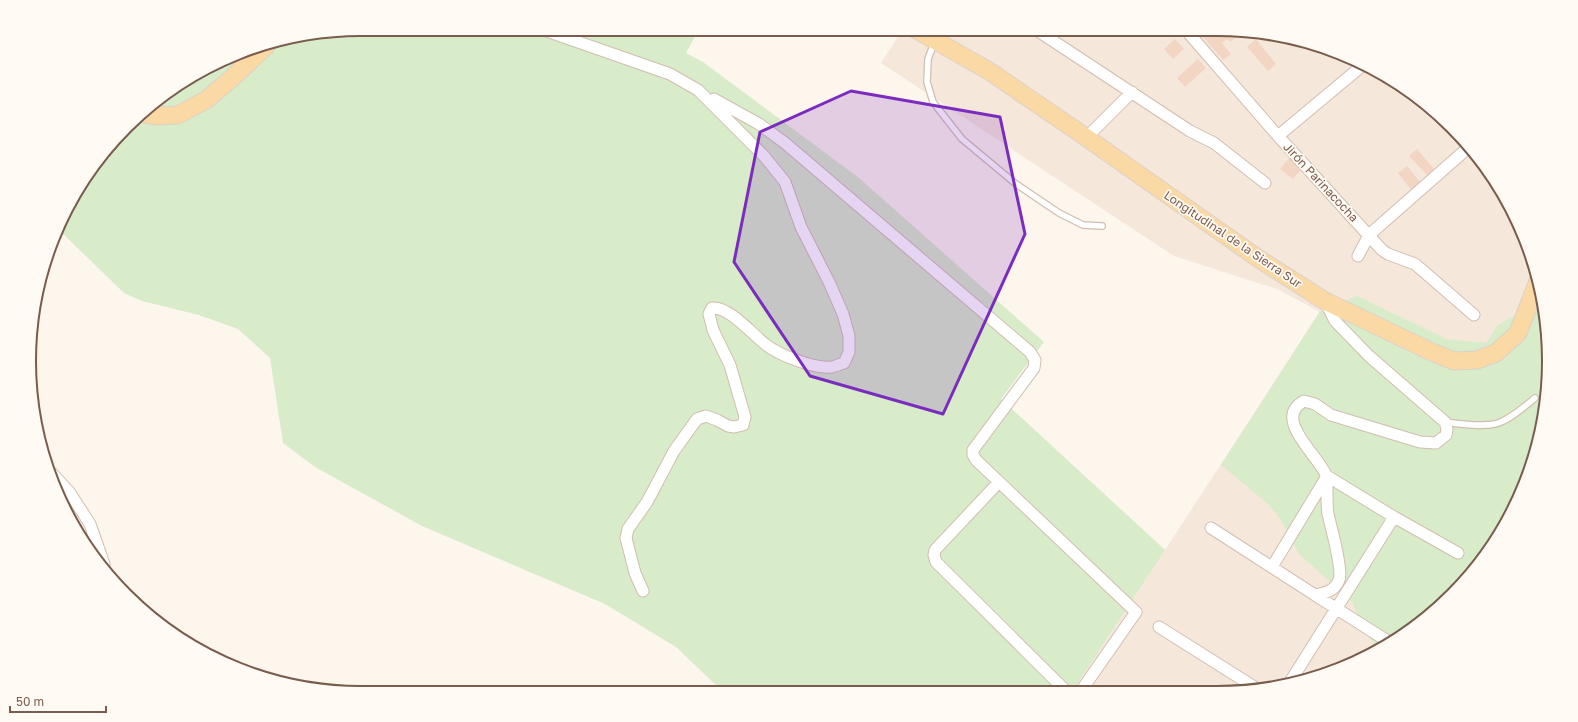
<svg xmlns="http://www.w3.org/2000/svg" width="1578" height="722" viewBox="0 0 1578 722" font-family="'Golos Text',sans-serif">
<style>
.residential{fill:#f5e8da}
.green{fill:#d8ecc9}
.building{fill:#f3d5c3}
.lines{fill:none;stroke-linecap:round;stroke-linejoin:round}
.lane-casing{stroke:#d1beb0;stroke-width:8}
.street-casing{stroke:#d1beb0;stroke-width:13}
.primary-casing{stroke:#dad1cd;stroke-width:19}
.lane{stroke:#fff;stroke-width:5.5}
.street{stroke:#fff;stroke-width:11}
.primary{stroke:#fbd9a5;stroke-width:17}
.marked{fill:#7b2cbf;fill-opacity:0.2;stroke:#7b2cbf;stroke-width:3;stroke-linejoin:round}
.labels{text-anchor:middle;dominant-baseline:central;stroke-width:3.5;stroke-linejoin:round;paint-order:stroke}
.street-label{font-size:12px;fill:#7a5c4d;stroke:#fffaf3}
.rim{fill:none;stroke:#7a5c4d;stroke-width:2}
</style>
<rect width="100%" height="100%" fill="#fdf6ec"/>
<path class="residential" d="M903,29H1217L1282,35L1344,54L1401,85L1452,126L1493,176L1524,234L1543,296L1549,361L1419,624L1344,668L1261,690L962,691L1001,399L1165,550L1320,312L1277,289L1174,256L881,63Z"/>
<path class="green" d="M361,29H699L686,53L703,62L859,178L1044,342L1001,399L1165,550L1077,684L1083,691L723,692L676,647L605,604L422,526L315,467L283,443L270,358L238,329L199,315L142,301L124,293L60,231L73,195L142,111L195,73L254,47Z
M1540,287L1543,296L1549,361L1543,426L1524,488L1481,563L1419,624L1378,648L1368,636L1352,602L1299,554L1281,520L1268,504L1221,465L1320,311L1357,296L1447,339L1486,343L1498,325L1534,304Z"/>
<path class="building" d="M1212,29L1243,32L1230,42L1227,39L1222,43L1231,54L1223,60L1203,37Z
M1175,39L1184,49L1173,59L1164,49Z
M1256,39L1276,64L1268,71L1247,47Z
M1198,59L1206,68L1185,87L1177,78Z
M1417,149L1436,171L1429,177L1409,156Z
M1291,156L1303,167L1293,179L1280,169Z
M1407,166L1421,183L1412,191L1398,173Z"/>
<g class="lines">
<defs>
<path id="lane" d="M934,43L928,59L927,82L933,102L962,139L1016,184L1059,213L1083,225L1102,226
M1445,422C1461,424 1479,427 1495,424C1508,421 1524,407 1535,398"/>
<path id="street" d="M541,29L670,74L698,90L764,156L785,182L801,227L829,282L843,314L849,336V352L844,363C840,364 836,366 832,367C814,369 779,355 765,344C752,334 729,306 712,308L709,314L713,330L730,365L745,417L743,425L734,427L728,426L717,420L706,416L697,419L674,451L647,502L628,529L626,538L635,573L643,591
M1035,29L1190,131L1214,143L1265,183
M1185,29L1278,136L1382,250L1388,254L1415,264L1474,315
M1192,37L1201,29
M714,99L759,124L785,143L1030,352L1035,360L1034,368L973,450V455L976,460L1136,612L1081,691
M1278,136L1363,65
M1086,138L1132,92
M1358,256L1369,235L1469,147
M53,474L70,493L90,524L104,564
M999,482L935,550L934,555L936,562L1066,691
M1211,528L1315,595C1325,593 1335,591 1339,580C1343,570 1331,527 1328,514C1326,504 1328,481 1326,475C1318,455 1272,419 1304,401L1315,404L1331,415L1420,442L1436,443L1446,435L1447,429L1445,422L1369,356L1335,321L1325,301
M1272,567L1327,476L1394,517L1458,553
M1315,595L1389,642
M1159,627L1259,690
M1290,682L1394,517"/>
<path id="primary" d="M915,29L989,71L1077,131L1259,259L1325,301L1432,352L1454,361L1477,360L1496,353L1518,333L1538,281
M141,113L155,116L178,115L206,100L232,78L267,45"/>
</defs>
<use href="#lane" class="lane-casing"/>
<use href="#street" class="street-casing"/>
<use href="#primary" class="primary-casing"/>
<use href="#lane" class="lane"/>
<use href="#street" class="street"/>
<use href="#primary" class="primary"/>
</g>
<path class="marked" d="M851,91L1000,117L1025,234L943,414L810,376L734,262L760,132Z"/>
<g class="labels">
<g class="street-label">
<text transform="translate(1321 182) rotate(47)">Jirón Parinacocha</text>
<text transform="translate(1233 239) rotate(34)">Longitudinal de la Sierra Sur</text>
</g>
</g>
<path d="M0 0H1578V722H0ZM361 36H1217A325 325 0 0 1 1542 361V361A325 325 0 0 1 1217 686H361A325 325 0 0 1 36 361V361A325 325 0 0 1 361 36Z" fill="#fffaf3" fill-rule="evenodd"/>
<path class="rim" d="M361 36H1217A325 325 0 0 1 1542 361V361A325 325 0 0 1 1217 686H361A325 325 0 0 1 36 361V361A325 325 0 0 1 361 36Z"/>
<path d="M10 706v6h96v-6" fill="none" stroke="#7a5c4d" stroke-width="2"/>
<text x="16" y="706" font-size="12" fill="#7a5c4d" stroke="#fffaf3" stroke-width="3" paint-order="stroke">50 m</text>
</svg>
